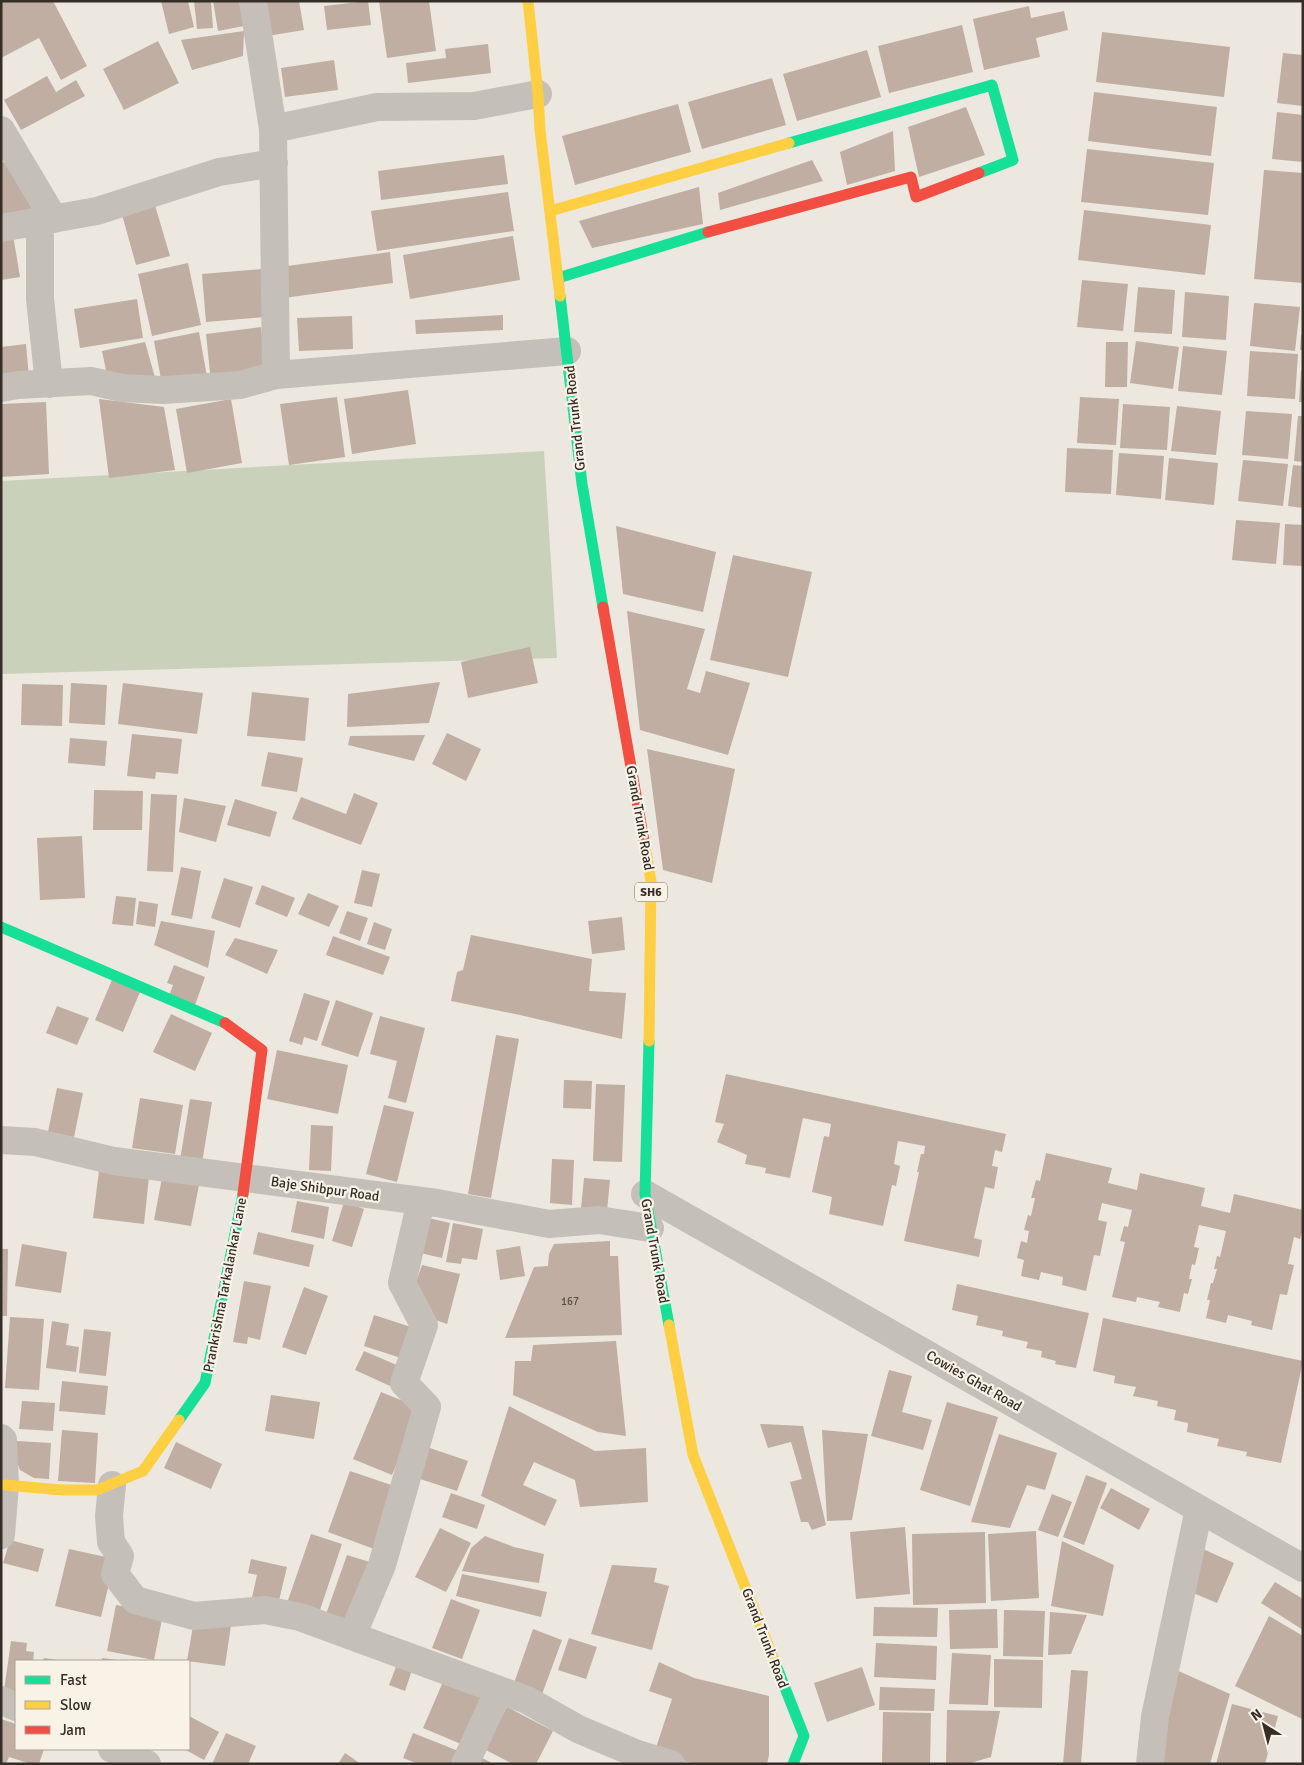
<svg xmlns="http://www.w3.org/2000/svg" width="1304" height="1765" viewBox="0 0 1304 1765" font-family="Signika,sans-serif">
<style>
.green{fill:#cad1ba}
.building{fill:#bfaea1}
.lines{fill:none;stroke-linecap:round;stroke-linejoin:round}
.street{stroke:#c4bfb9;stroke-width:28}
.fast{stroke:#16e098;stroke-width:11}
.slow{stroke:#ffcf43;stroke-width:11}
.jam{stroke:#f24e42;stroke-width:11}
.labels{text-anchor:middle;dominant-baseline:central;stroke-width:4.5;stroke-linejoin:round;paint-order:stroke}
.number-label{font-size:11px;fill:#584d46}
.shield{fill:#f9f2e7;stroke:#706861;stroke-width:1}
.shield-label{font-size:12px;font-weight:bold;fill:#352d27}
.street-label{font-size:14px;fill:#352d27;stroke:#f9f2e7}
</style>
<rect width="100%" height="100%" fill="#ece8df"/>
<path class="green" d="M544,451L557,658L1,674V481Z"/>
<path class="building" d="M1,1H53L87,66L61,80L39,38L1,58Z
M161,1H188L194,27L169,34Z
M194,1H211L213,28L197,29Z
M213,1H239L244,26L218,31Z
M256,1H299L304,30L261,37Z
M368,1L371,25L327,30L324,6Z
M379,1H429L436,51L387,58Z
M1029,6L1031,18L1064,11L1068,30L1036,38L1040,57L984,70L973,19Z
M962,25L973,72L889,93L878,46Z
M244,31L243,56L192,70L181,40Z
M1102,32L1230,47L1224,97L1096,82Z
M158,41L179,83L124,110L103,69Z
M488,44L491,73L408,83L406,63L446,58L445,49Z
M867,50L881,97L797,121L783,74Z
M1283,53L1303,55V106L1277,103Z
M334,60L338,90L285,97L281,68Z
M47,76L56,92L76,80L85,96L21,130L4,100Z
M772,78L786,125L702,149L688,102Z
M1094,92L1217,107L1211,156L1088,141Z
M678,104L691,152L575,185L562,136Z
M966,107L985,155L919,177L908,127Z
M1277,112L1303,115V162L1272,159Z
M893,131L895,171L847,185L840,152Z
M1087,149L1214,163L1208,215L1081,202Z
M504,155L508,184L381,200L378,171Z
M812,160L823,181L720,210L718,193Z
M4,162L39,214L1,224V163Z
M1264,170L1303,173V283L1254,279Z
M699,187L703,224L592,248L579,221Z
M508,192L514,231L377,251L371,211Z
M154,202L170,256L136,265L121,211Z
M1084,210L1211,225L1205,275L1078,260Z
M13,235L20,277L1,280V237Z
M513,236L520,280L410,299L403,255Z
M390,252L393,283L284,298L280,267Z
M188,263L201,325L152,336L138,274Z
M262,269L265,317L206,322L202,274Z
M1082,280L1128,284L1123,331L1077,327Z
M1138,287L1175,290L1172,334L1134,332Z
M1185,292L1229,296L1226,340L1182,337Z
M137,299L143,338L80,348L74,309Z
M1254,303L1300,307L1295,351L1250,346Z
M503,315V330L416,334L415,320Z
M352,316L353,349L299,351L297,318Z
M261,327L267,375L211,382L206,334Z
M199,332L208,382L163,390L154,341Z
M1301,335H1303V350H1300Z
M1136,341L1179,347L1173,389L1130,383Z
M145,342L158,388L108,380L102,351Z
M1106,342H1128L1127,387H1105Z
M26,344L29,378L1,381V347Z
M1183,346L1227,351L1222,395L1178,391Z
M1250,351L1298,354L1295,399L1247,396Z
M1301,370L1303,371V402H1299Z
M408,390L416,444L352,454L344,399Z
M337,397L345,457L289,465L280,404Z
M1080,397L1119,399L1116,445L1077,443Z
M99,399L164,407L175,470L109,478Z
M231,399L242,463L187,473L176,409Z
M46,402L49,474L1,477V404Z
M1123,404L1170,407L1167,450L1120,448Z
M1177,406L1221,411L1216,455L1171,451Z
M1246,411L1292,414L1288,459L1242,455Z
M1298,416H1303V462L1294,461Z
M1067,448L1113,450L1111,494L1065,492Z
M1119,453L1164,456L1161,499L1116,495Z
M1169,458L1218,463L1214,505L1165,500Z
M1243,460L1288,464L1283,506L1238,501Z
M1293,465L1303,466V508L1288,506Z
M1236,520L1280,523L1276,564L1232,560Z
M1285,524L1303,525V566L1283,565Z
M616,526L716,552L703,612L623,594Z
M733,555L812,572L788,677L710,660Z
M627,611L705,629L687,689L700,693L706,671L750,683L728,755L640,730Z
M530,647L538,683L468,698L461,662Z
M440,682L429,723L347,727L348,694Z
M71,683L107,685L105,725L69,723Z
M123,683L203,693L197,734L118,724Z
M22,684L63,685L62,726L21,725Z
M252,692L309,698L305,741L247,736Z
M447,733L481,749L466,781L432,764Z
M132,734L182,739L178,774L156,772L155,779L127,776Z
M425,735L414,761L348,745L350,736Z
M70,738L107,741L105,766L68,763Z
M647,749L735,769L712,883L663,870Z
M268,752L303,758L297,792L261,786Z
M94,790L143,791L142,830H93Z
M354,793L378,803L361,845L292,819L301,797L346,814Z
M151,794L177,795L173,872L147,871Z
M184,798L226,806L216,842L179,832Z
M235,799L277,812L270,837L227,825Z
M82,836L85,898L40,900L37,838Z
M181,867L201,871L192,919L171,915Z
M362,870L380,874L372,907L354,903Z
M224,878L253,887L240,928L211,918Z
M262,885L295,898L287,917L255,904Z
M308,893L339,906L329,927L298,914Z
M116,896L136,898L133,926L112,924Z
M139,901L158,904L155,927L136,924Z
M347,911L368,918L360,941L339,933Z
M622,917L625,950L592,954L588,921Z
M161,921L215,931L208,968L154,945Z
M374,922L392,929L385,950L367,944Z
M471,935L592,959L589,991L626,993L622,1039L520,1015L451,1001L457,972L463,970Z
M333,936L390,957L383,975L326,955Z
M235,938L278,950L267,974L225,955Z
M174,965L205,977L195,1005L169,996L173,985L167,983Z
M112,980L140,992L123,1032L95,1020Z
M304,993L330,1001L317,1041L304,1037L302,1045L289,1041Z
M336,1000L373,1013L358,1057L321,1045Z
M57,1006L89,1018L77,1045L46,1033Z
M171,1014L212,1033L195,1071L153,1052Z
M380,1016L425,1028L406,1103L388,1098L397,1061L370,1054Z
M496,1035L519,1039L491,1198L468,1194Z
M277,1050L348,1065L338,1114L267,1099Z
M726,1074L1006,1134L1002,1152L995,1150L992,1166L998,1167L994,1189L985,1187L974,1238L982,1240L979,1257L904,1241L919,1172H917L921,1154H924L925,1146L898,1141L894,1164L900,1166L896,1186L892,1185L883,1226L829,1214L832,1197L812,1192L824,1136L829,1137L831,1124L803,1118L790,1178L765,1173L766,1168L745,1164L747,1155L717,1142L724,1124L715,1122Z
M564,1080L592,1081L591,1109L563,1108Z
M596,1084L625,1085L622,1162L593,1161Z
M57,1088L83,1093L74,1137L48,1132Z
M140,1098L183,1105L175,1154L132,1148Z
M190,1099L212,1102L202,1163L180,1160Z
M384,1105L414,1112L397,1182L366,1174Z
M311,1125L333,1126L331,1171L309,1170Z
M1046,1153L1112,1168L1108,1183L1137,1190L1140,1173L1205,1188L1201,1206L1230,1213L1234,1194L1303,1210V1228L1300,1239L1294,1237L1288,1264L1294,1265L1287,1295L1280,1294L1272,1330L1251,1325L1252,1321L1228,1315L1226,1323L1206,1318L1210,1300H1207L1211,1283H1213L1217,1269H1214L1217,1256L1220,1257L1226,1231L1199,1225L1194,1247L1199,1248L1195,1265L1192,1264L1189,1279H1192L1188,1294L1184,1293L1180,1312L1158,1307L1160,1302L1137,1297L1136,1302L1112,1297L1125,1242L1120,1241L1124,1226L1128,1227L1132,1210L1102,1203L1098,1220L1107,1222L1100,1256L1094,1255L1086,1291L1062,1285L1063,1277L1041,1272L1039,1280L1021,1276L1024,1260L1017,1258L1021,1241L1027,1243L1029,1231L1024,1230L1028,1215L1031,1216L1035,1198H1031L1036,1180L1040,1181Z
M552,1159L574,1160L572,1205L550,1203Z
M99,1171L149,1177L144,1224L93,1218Z
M162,1178L199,1185L191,1226L154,1220Z
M584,1178L610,1180L607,1211L581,1208Z
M297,1201L329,1207L324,1239L291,1232Z
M344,1202L364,1209L352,1247L332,1241Z
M424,1217L450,1223L442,1258L416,1252Z
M453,1223L483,1229L477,1260L462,1258L461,1264L446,1262Z
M258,1232L314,1245L309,1267L253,1254Z
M610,1241V1256H618L622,1335L505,1338L534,1267L548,1266L549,1254L554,1244Z
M22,1244L67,1252L61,1293L15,1286Z
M520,1246L525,1276L500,1280L496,1250Z
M1,1249H8L7,1316H1Z
M422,1265L460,1274L447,1324L427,1317L413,1291Z
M244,1281L271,1286L260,1340L248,1337L247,1344L233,1342Z
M957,1284L1089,1313L1076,1368L1055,1364L1056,1361L1041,1357L1042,1351L1026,1348L1028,1342L1002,1336L1003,1331L976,1325L978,1316L952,1310Z
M304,1287L328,1296L306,1355L282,1347Z
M374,1315L411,1327L401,1358L364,1346Z
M10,1317L44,1319L39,1390L5,1388Z
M1103,1318L1303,1361L1281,1463L1246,1456L1247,1452L1217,1446L1219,1439L1187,1432L1188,1423L1174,1420L1176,1410L1157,1406L1158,1401L1133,1396L1136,1387L1114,1383L1115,1376L1093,1371Z
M52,1321L69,1324L66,1345L79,1347L76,1372L46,1368Z
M84,1329L111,1332L106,1376L79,1373Z
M616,1341L626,1436L598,1432L513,1395L515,1361H531L533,1345Z
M364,1351L399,1366L390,1386L355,1370Z
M889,1370L912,1376L902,1412L932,1420L923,1450L871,1436Z
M62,1381L108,1386L105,1415L59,1411Z
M381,1392L420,1408L392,1475L353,1459Z
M271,1395L320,1402L314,1439L265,1431Z
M22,1401L55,1403L53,1431L19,1429Z
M947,1402L998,1417L970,1506L920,1490Z
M509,1406L595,1451L646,1448L648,1502L580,1507L575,1480L534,1462L523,1485L557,1500L545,1526L481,1496Z
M760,1424L803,1426L826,1525L812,1530L808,1522H801L790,1482L802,1479L791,1442L768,1448Z
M62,1430L98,1433L95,1483L58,1481Z
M822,1430L868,1434L852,1520L827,1521Z
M999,1434L1057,1453L1045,1490L1027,1485L1010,1528L971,1522Z
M17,1441L51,1443L49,1479L34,1478L20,1470L14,1455Z
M176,1442L222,1464L211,1489L164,1468Z
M424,1446L468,1461L457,1491L414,1477Z
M350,1471L397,1487L374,1549L328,1532Z
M1086,1475L1107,1483L1084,1545L1063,1537Z
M1111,1488L1150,1509L1139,1530L1100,1508Z
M451,1493L485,1505L477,1529L442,1517Z
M1052,1494L1072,1502L1058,1537L1038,1530Z
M905,1527L910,1594L856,1599L850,1532Z
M440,1528L471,1543L446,1592L415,1577Z
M1036,1531L1039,1598L991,1601L988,1534Z
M985,1532L986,1603L913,1605L912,1534Z
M311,1534L342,1544L319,1613L287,1603Z
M485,1536L514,1547L544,1554L539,1583L462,1571L471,1548Z
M10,1540L44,1549L38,1572L3,1563Z
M1062,1541L1114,1565L1103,1616L1051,1606Z
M69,1549L115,1559L101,1617L55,1606Z
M1203,1549L1234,1563L1217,1603L1186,1590Z
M347,1555L373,1563L350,1629L324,1620Z
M251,1559L287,1567L277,1609L251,1602L257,1575L248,1573Z
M612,1565L657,1568L654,1582L669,1586L652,1650L591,1634Z
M462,1574L547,1592L541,1617L456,1596Z
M1275,1582L1303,1599V1630L1261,1603Z
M451,1599L480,1610L462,1659L432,1648Z
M116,1605L163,1614L154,1660L107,1651Z
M874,1607L938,1608L937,1637L873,1636Z
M997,1609L998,1648L950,1649L949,1610Z
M1004,1610L1045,1611L1043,1657L1003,1656Z
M1050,1612L1087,1615L1071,1654L1048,1655Z
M1269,1616L1303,1636L1302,1719L1235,1686Z
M194,1620L231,1625L225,1666L187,1661Z
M533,1629L562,1640L541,1697L513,1686Z
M569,1638L597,1647L586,1679L558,1670Z
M11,1641L27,1643L26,1651L34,1652L33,1661H16V1700L3,1698Z
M876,1643L937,1646L936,1680L874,1677Z
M952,1653L991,1655L988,1705L949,1704Z
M44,1658L58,1660V1661H43Z
M102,1658L117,1660V1661H102Z
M399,1659L414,1664L405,1691L389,1685Z
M994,1659L1043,1660L1042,1708L994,1707Z
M659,1662L694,1678L769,1696V1755L767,1764H695L654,1754L672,1699L649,1691Z
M862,1667L875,1705L827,1722L814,1683Z
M1174,1669L1230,1694L1210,1764H1158Z
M1071,1670L1088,1671L1081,1764H1063Z
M446,1675L490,1694L468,1747L423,1728Z
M880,1687L935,1689L934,1711L879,1710Z
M1232,1704L1278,1716L1265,1764H1216Z
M507,1707L553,1731L536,1764H513L484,1749Z
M947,1710L1000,1711L991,1757L967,1764H946Z
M883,1712L931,1713L930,1764H882Z
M189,1716L219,1732L204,1760L184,1749H189Z
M1,1719L16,1724V1749H44L39,1764H31L9,1757L6,1764H1Z
M226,1733L256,1746L248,1764H212Z
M413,1733L461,1752L456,1764H418L403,1758Z
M345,1753L361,1764H338Z
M478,1756L494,1764H474Z"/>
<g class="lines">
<path class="street" d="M253,1L273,129L276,375
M273,129L377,107L474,106L538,94
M1,130L54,219
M1,228L97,211L219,172L274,163
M40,237V299L49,384
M1,388L18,385L91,381L122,388L163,390L240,385L276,375L567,351
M1,1140L35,1142L114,1161L437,1203L549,1224L599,1220L650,1228
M645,1194L1303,1568
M1,1438L3,1440L5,1485L1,1535
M112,1485L109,1516L111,1542L120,1556L115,1574L135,1600L194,1616L265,1610L300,1617L499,1690L465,1764
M352,1636L382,1565L427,1407L404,1383L424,1325L402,1283L421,1201
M499,1690L527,1700L578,1729L637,1754L671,1764
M1,1700L16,1707
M112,1749L147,1764
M1150,1764L1155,1717L1199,1509"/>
<path class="fast" d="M789,143L992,85L1013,160L979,173
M558,278L708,232
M560,296L582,484L603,607
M1,927L225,1023
M649,1041L645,1194L669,1325
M179,1420L205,1383L243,1194
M774,1660L804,1736L793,1764"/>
<path class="slow" d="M528,1L538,94L540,130L560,296
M550,211L789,143
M644,841L651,881L649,1041
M669,1325L693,1455L774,1660
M5,1485L62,1490H97L143,1471L179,1420"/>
<path class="jam" d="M708,232L911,177L916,197L979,173
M603,607L644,841
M225,1023L262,1050L243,1194"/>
</g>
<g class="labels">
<g class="number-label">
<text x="570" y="1301">167</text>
</g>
<rect class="shield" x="635" y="882.5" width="32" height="19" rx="4"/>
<g class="shield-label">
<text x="651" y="892">SH6</text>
</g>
<g class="street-label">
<text transform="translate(575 418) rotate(-96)">Grand Trunk Road</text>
<text transform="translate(640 818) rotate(80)">Grand Trunk Road</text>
<text transform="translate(325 1189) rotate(8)">Baje Shibpur Road</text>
<text transform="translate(655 1251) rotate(80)">Grand Trunk Road</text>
<text transform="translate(225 1285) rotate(-79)">Prankrishna Tarkalankar Lane</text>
<text transform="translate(974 1381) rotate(30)">Cowies Ghat Road</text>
<text transform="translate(765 1638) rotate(69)">Grand Trunk Road</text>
</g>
</g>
<rect width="1304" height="1765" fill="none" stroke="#352d27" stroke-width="5"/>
<rect x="15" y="1660" width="175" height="90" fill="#f9f2e7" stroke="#aba39a"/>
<rect x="25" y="1676" width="25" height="8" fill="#16e098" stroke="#aba39a"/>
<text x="60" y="1685" font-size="15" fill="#352d27">Fast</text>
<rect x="25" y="1701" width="25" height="8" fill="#ffcf43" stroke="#aba39a"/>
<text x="60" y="1710" font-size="15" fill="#352d27">Slow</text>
<rect x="25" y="1726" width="25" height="8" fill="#f24e42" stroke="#aba39a"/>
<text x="60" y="1735" font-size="15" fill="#352d27">Jam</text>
<g transform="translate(1264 1725) rotate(324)" stroke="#f9f2e7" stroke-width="4" paint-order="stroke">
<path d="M0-4L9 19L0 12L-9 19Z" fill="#352d27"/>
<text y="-8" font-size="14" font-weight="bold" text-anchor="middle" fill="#352d27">N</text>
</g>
</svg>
